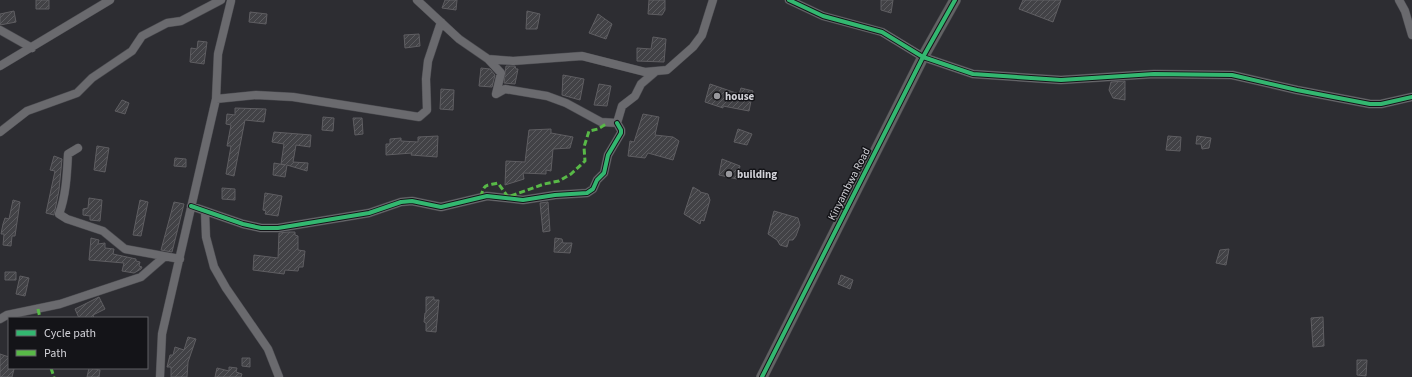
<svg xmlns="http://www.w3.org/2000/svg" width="1412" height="377" viewBox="0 0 1412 377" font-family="'Source Sans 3',sans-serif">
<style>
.building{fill:url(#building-hatch);stroke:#5f5e62}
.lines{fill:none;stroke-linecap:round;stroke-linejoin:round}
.street-casing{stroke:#4a4a4f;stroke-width:9}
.secondary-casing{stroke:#4a4a4f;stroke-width:12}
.street{stroke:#6a6a6e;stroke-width:8}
.secondary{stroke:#626364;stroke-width:11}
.quiet{stroke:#58b947;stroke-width:3;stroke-dasharray:6 3;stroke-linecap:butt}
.cycleway-casing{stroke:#141418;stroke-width:6}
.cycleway{stroke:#33b770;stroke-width:4}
.poi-dot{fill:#98989d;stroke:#141418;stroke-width:1.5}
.labels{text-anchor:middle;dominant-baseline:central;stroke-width:3;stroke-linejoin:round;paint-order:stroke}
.poi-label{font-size:11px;font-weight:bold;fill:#d1d1d7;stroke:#141418;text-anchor:start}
.street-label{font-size:11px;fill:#d1d1d7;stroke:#141418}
</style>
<defs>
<pattern id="building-hatch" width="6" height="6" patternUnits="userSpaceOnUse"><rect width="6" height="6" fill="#424246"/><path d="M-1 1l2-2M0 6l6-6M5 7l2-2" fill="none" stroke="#5c5c60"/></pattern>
</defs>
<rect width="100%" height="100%" fill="#2d2d32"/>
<path class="building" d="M36,0H49V9H36Z
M445,0H457L456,10L442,8Z
M649,0H665V10L662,15L648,14Z
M881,0H893L891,13L881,10Z
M1023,0H1061L1053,22L1019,9Z
M14,11L16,22L0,25V14Z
M527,11L540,14L537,29H526Z
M250,12L267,14L266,24L249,22Z
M598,14L612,24L606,39L589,33Z
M419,34L420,46L405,48L404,35Z
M653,37L666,39L664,62L637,61V48L651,49Z
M198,41L207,42L204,64L190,62L191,48L197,49Z
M506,66H515L516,69H518L515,84L504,83Z
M481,68L490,69L495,75L492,87L479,86Z
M563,75L584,79L580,100L562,95Z
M1125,81V100L1113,98L1109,90L1111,82Z
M599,84L611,86L607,106L594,105Z
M710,84L739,94L741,88L753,91L749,111L723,106V108L705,102Z
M441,89L454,90L453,110L440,109Z
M122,100L129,103L125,114L115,111Z
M235,108L266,109L264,122L245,120L234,176L226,174L231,146H227L231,125L226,124L227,114L235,115Z
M643,114L659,117L655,135L673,137L679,141L673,160L648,153L645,158L628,156L630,141L634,142Z
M323,117L334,118L333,131L322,130Z
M353,118H362L363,134L355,135Z
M551,129V133L573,137L570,148L553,149L551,171L546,170V174L523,173L524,179L505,185L506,161L525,162L529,130Z
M738,129L752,134L747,145L734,142Z
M274,132L311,135L310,147L296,145L293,162L308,163L307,171L287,165L285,177L273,175L274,163L285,165L281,164L284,144L272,142Z
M438,136L437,157L411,155L412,153L386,155V144H390V139L401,138V141L418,142V137Z
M1168,136L1181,137L1180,151L1166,150Z
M1197,136L1211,138L1209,148L1202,149L1201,144H1196Z
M97,146L109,148L105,172L94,170Z
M54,156L62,159L59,190L54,215L46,213L55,171L50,170Z
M175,158L186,159V167L174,166Z
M722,159L740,166L737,179L719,175Z
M693,187L700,191V192L708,194L710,200L704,221L701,220L700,224L684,214Z
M222,188L235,189V200L222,199Z
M265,193L282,196L278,216L265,214L266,211L263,210Z
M89,198L102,200L100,221L90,220V216L83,215V209L88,208Z
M13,200L20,202L15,236H12L11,246L3,245L4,234H1L3,224L5,218L9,219Z
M140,200L148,202L141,236L133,235Z
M174,202L184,204L172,252L161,250Z
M548,202L550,231L543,232L540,203Z
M774,211L798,218L800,225L796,236L793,240H789L787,247L780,245L777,240L768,234Z
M288,232H295V235L298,236V250L305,251L303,267H299L298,271L285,270L284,274L253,270L254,255L278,258L279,233Z
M91,238L99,240L98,244L105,243V248L114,249L113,254L136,259V261L140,262L139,266L142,267L141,269L134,273L122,271L124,263L89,260Z
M555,238L562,239L563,243H572L570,253L554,252Z
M1229,249L1226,265L1216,263L1220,250Z
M5,272H16V280H5Z
M841,275L853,280L850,289L838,284Z
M20,276L29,278L25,296L16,294Z
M99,297L105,309L93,315L94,318H79L75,309Z
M426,297H434V300H439L436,332L426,331V323L424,322L425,313H426Z
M1323,317L1324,346L1313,347L1311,318Z
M188,337L196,339L188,362L187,377H171V367H167L170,355H173L175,347L184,350Z
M0,354L9,357V368L14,369L12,377H0Z
M242,358H250V367L242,366Z
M1357,360H1367L1366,376L1357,375Z
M229,367L237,368L236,372L242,374L241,377H215L217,368L229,371Z
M89,368L100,370L99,377H87Z"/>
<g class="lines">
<defs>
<path id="street" d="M417,0L459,39L488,59L513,61L582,56L645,72L667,70L693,47L702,35L713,0
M789,0L823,16L882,32L923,57L973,74L1061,80L1154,74L1232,75L1297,90L1370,104H1381L1412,97
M1399,0L1405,11L1412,35
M0,30L32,48
M488,59L501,73L496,94L505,89L547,96L566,103L601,122L617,123L622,106L635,96L641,84L655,72
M0,66L110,0
M216,99L256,95L293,97L419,117L427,110L426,79L428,61L441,22
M0,132L27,111L77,93L92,78L132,51L142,36L167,23L181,21L221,0
M78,148L68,154C67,174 66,196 59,214L67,219L103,231L125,249L180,259
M191,206L243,224L261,228H278L369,213L401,202L412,201L441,207L487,196L523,200L555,195L587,193L593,189L597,180L604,173L608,155L621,133V130L617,123
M205,212L206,237L214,267L226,288L268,349L279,377
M0,319L7,315L60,304L141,277L164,257
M160,377L162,334L216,99L218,54L231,1"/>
<path id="secondary" d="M762,377L923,57L955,0"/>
</defs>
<use href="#street" class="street-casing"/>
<use href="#secondary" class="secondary-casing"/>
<use href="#street" class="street"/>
<use href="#secondary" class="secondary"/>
<path class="quiet" d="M481,197C484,183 486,186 498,183L508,197L544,184L559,181L571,174L585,161L584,147L589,131L598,129L606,124
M38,309L40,318
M51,368L54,377"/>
<defs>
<path id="cycleway" d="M789,0L823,16L882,32L923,57L973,74L1061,80L1154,74L1232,75L1297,90L1370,104H1381L1412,97
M191,206L243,224L261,228H278L369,213L401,202L412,201L441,207L487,196L523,200L555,195L587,193L593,189L597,180L604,173L608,155L621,133V130L617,123
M762,377L923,57L955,0"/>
</defs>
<use href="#cycleway" class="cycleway-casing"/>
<use href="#cycleway" class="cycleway"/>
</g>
<g class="poi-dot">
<circle cx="717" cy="96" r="4"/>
<circle cx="729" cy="174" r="4"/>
</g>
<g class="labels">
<g class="poi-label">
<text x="725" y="96">house</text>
<text x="737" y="174">building</text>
</g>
<g class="street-label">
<text transform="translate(849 184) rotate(-63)">Kinyambwa Road</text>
</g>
</g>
<rect x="8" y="317" width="140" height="52" fill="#141418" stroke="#606064"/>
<rect x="16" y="330" width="20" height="6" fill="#33b770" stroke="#606064"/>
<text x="44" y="337" font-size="12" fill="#d1d1d7">Cycle path</text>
<rect x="16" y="350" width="20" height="6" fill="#58b947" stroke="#606064"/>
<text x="44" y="357" font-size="12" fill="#d1d1d7">Path</text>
</svg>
